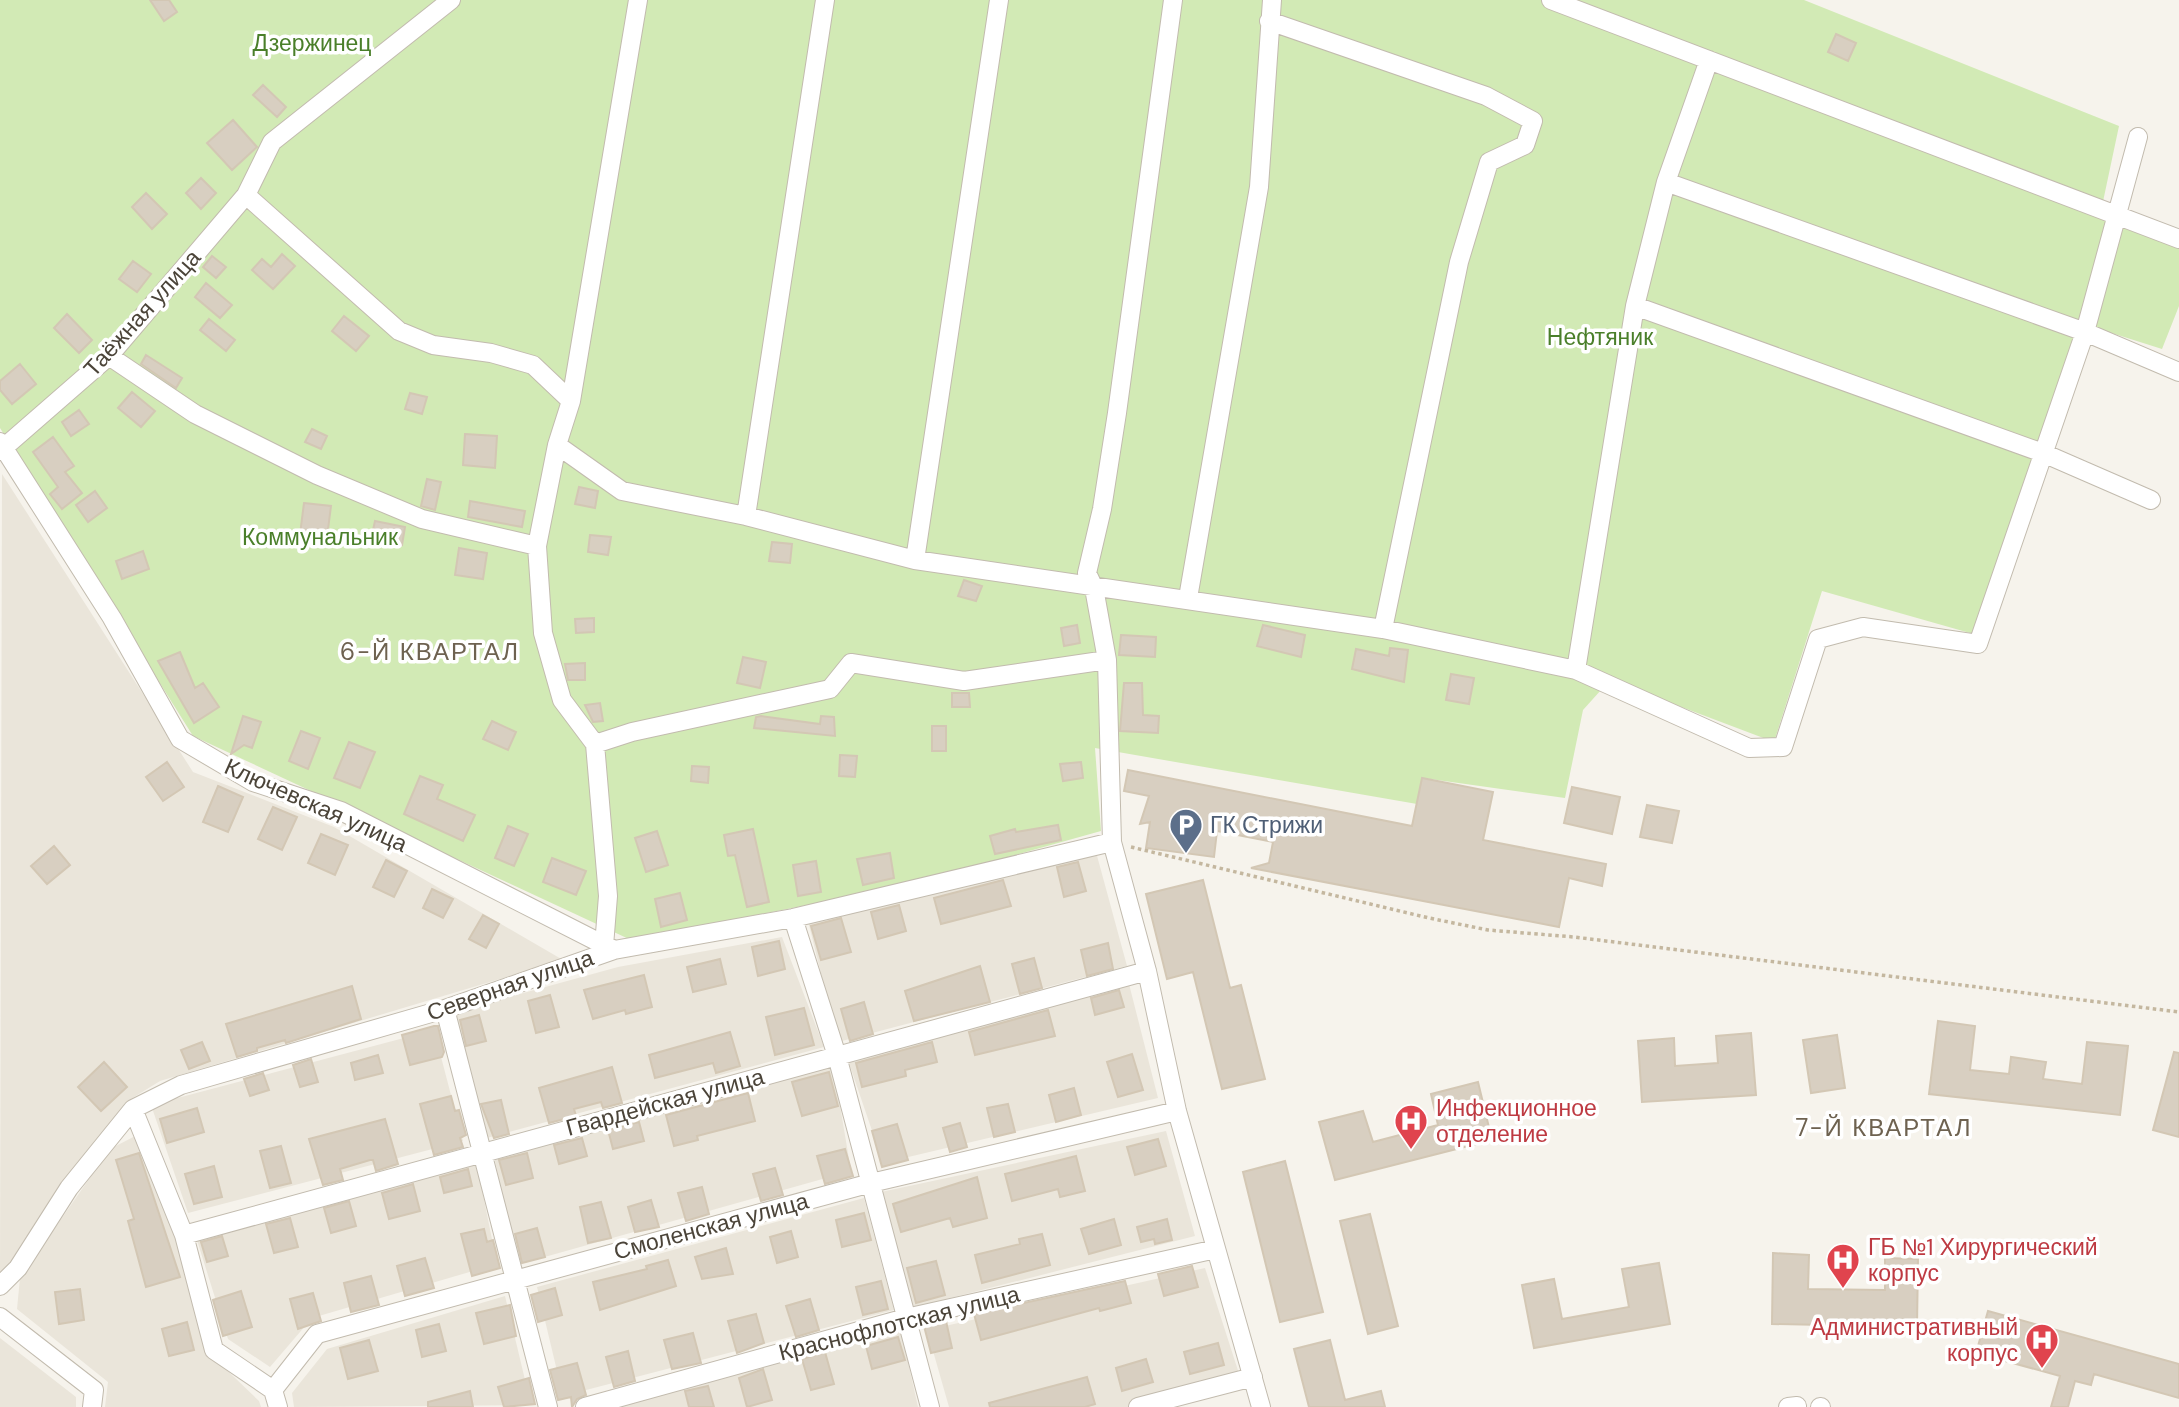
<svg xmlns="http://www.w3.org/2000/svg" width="2179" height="1407" viewBox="0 0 2179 1407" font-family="'DM Sans',sans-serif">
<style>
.residential{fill:#eae5da}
.green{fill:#d2eab5}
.building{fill:#d8cfc1;stroke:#d3c7b4;stroke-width:2}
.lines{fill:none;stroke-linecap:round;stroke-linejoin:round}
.minor-casing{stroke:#c2bbae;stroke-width:20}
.path{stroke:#c4b79f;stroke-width:3.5;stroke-dasharray:3.5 3.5;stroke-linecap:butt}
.minor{stroke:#fff;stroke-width:18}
.labels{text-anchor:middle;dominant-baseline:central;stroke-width:7;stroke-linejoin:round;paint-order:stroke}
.park-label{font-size:23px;fill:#4a7f2a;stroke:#fff}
.street-label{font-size:23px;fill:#4b4439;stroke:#fff}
.service-label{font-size:23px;fill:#4e5e75;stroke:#fff;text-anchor:start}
.health-label{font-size:23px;fill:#be3a42;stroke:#fff;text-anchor:start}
.neighbourhood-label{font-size:24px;letter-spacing:2px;fill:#6e6250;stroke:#fff}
</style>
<rect width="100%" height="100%" fill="#f6f3ec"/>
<path class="residential" d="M2,474L193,772L334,827L563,960L160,1081L126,1102L13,1261L0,1272Z
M1096,852L1127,966L838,1042L808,921Z
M782,937L824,1047L483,1139L451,1013L618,967Z
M1129,984L1158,1098L883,1163L848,1060Z
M434,1030L463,1141L188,1213L151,1105Z
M833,1064L851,1171L516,1265L492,1146Z
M1166,1131L1195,1236L911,1308L881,1192Z
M143,1132L210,1354L259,1401L261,1407H105L108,1382L17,1309L20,1278L110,1149Z
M475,1155L497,1264L312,1318L270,1367L228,1339L196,1237Z
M864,1198L894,1310L563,1396L537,1287Z
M1205,1268L1242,1383L1151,1407H949L927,1330Z
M505,1296L531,1405L294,1407L292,1393L327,1349Z
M900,1326L918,1407H609Z
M0,1338L76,1397V1407H0Z"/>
<path class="green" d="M0,0H1804L2119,126L2101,211L2179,242V306L2162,349L2080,323L1977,635L1822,591L1774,742L1610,680L1583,710L1565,798L1423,778L1417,804L1095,748L1101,831L912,884L631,940L193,736L0,428Z"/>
<path class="building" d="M150,0H169L177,12L164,21Z
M1836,34L1856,43L1848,61L1828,52Z
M263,85L286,107L277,117L253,95Z
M233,120L257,147L232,170L207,143Z
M201,178L216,193L201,209L186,193Z
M146,193L167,214L152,229L132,207Z
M282,254L295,266L273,289L252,270L262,259L271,267Z
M212,256L226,267L216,278L203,267Z
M133,261L151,274L137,292L119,279Z
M206,283L232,305L220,318L195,297Z
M67,314L92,340L79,353L54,328Z
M344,316L369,336L356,351L332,331Z
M209,319L235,340L226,351L200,330Z
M146,355L182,378L176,388L141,364Z
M20,364L36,384L12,404L0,390V381Z
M132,392L155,411L141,427L118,408Z
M410,393L427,397L422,414L405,409Z
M79,410L89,424L71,436L62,422Z
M312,429L327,436L321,449L305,442Z
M465,434L497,436L495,468L463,465Z
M53,437L74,466L65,472L82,493L62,509L50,494L58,487L33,452Z
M427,479L441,482L435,510L421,506Z
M579,487L598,491L595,508L575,504Z
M95,491L107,508L88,522L76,505Z
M470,501L525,511L522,527L468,517Z
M304,503L331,506L326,545L299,542Z
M375,521L405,527L402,545L371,539Z
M590,535L611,537L608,555L588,552Z
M772,542L792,544L790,563L769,561Z
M459,548L487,553L483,579L455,575Z
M143,551L149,569L122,579L116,561Z
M964,580L982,586L976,601L958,596Z
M594,618V632L576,633L575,619Z
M1077,625L1080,643L1064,646L1061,628Z
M1263,625L1305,635L1301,657L1257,646Z
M1121,635L1156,637L1155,657L1119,655Z
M1390,648L1408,650L1404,682L1352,669L1356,649L1389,656Z
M180,652L195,688L203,683L219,707L194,723L158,661Z
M743,657L766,662L760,688L737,683Z
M585,663V680H568L565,664Z
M1451,674L1474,678L1469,704L1446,700Z
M1124,683H1142L1143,715L1159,716L1158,733L1120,731Z
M952,693H969L970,707H952Z
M600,703L603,721L593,722L585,705Z
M243,716L261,722L252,748L244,745L231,754Z
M761,716L820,724L821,716L834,717L835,736L754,728L756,717Z
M492,721L516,732L508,750L483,739Z
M932,726H946V751H932Z
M301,731L320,738L308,769L289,761Z
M349,742L375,752L360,788L334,778Z
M840,755L857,756L855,777L839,776Z
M167,762L184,787L163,801L146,777Z
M1081,762L1083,778L1063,781L1060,764Z
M692,766L709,767L708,783L691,781Z
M1128,770L1412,826L1422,778L1493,792L1483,840L1606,864L1602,886L1569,878L1559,927L1251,868L1269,863L1273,842L1217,831L1214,857L1146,848L1150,822L1140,824L1149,796L1124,791Z
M420,776L443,785L437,799L475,815L463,841L404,814Z
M218,786L243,797L228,832L203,822Z
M1572,787L1620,797L1612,834L1564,823Z
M1647,805L1679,811L1672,843L1640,837Z
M273,807L297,817L282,850L258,839Z
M1058,825L1061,840L995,854L990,836L1015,829L1016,832Z
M508,826L528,834L514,866L495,858Z
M753,829L769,902L747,907L735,855L728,856L724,835Z
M657,831L668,865L646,872L635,838Z
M321,834L348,845L335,875L308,863Z
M54,846L70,865L47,884L31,866Z
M890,853L894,878L863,885L857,859Z
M552,858L586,871L576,895L543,882Z
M386,860L407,871L394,897L373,887Z
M816,861L821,892L798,896L793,865Z
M1078,862L1086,891L1064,897L1057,867Z
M1003,880L1011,906L941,924L934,898Z
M1203,880L1230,988L1241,985L1265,1079L1222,1089L1193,972L1167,979L1146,894Z
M432,889L453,899L443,918L423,908Z
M680,893L687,920L661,927L655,899Z
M899,905L906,931L878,939L871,912Z
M483,915L499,924L486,948L469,939Z
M841,918L851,952L821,960L811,926Z
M779,941L785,969L758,976L752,947Z
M1108,943L1113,969L1087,976L1081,950Z
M1034,958L1042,988L1020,994L1012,964Z
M720,959L726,984L693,992L687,967Z
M980,966L990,1002L914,1021L905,991Z
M644,975L652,1007L626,1014L625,1010L593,1019L584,990Z
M352,986L361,1019L286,1043L285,1040L257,1048V1051L237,1057L226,1024Z
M1119,990L1124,1007L1095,1015L1091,998Z
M550,995L559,1027L536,1033L528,1001Z
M864,1002L873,1034L850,1041L841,1009Z
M804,1008L814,1045L775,1055L766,1017Z
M1048,1010L1055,1036L975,1055L969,1032Z
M479,1015L486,1041L466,1046L460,1020Z
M1938,1021L1975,1026L1970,1070L2009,1074L2011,1057L2046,1062L2043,1079L2082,1084L2087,1042L2128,1046L2120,1115L1929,1094Z
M434,1026H438L444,1052L442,1057L410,1065L402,1035Z
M730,1032L740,1066L716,1073L713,1063L655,1078L649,1055Z
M1751,1033L1756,1095L1642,1102L1638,1041L1674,1038L1675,1066L1718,1063L1716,1036Z
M1837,1035L1845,1088L1811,1093L1803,1040Z
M202,1042L210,1061L189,1069L181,1050Z
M932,1042L937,1062L905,1070L906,1076L862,1087L856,1063Z
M2174,1052L2179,1053V1137L2153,1130Z
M1132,1054L1143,1090L1118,1097L1107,1062Z
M378,1055L383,1073L355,1080L351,1063Z
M311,1059L318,1082L300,1087L293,1065Z
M104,1062L127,1087L101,1111L78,1087Z
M612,1067L622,1103L603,1108L601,1102L574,1109L576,1116L549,1123L539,1088Z
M829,1072L838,1106L802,1116L792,1082Z
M263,1073L269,1090L250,1096L244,1079Z
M1478,1082L1492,1140L1335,1180L1319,1122L1363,1111L1373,1142L1438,1125L1431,1094Z
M1074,1088L1081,1115L1056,1122L1049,1095Z
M748,1093L755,1121L697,1136L698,1140L674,1146L666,1115Z
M451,1096L455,1111L459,1110L466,1135L460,1138L463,1147L434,1155L420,1104Z
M501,1100L509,1134L494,1138L481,1104Z
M1008,1104L1015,1132L994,1137L987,1108Z
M197,1108L204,1132L167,1143L160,1119Z
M385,1119L398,1164L376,1171L373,1160H370L340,1169L343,1180L323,1185L309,1139Z
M639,1122L644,1141L613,1149L608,1130Z
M960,1123L967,1147L950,1152L943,1128Z
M897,1124L908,1160L882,1167L872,1131Z
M582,1138L587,1156L559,1164L554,1145Z
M1158,1139L1166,1166L1135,1175L1127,1147Z
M281,1146L291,1183L270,1188L260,1151Z
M845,1149L853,1176L825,1184L817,1156Z
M139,1153L180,1277L146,1287L128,1221L134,1219L116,1160Z
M527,1153L533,1178L506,1185L499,1160Z
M1076,1156L1085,1191L1060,1197L1058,1189L1012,1201L1005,1174Z
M1285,1161L1323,1312L1280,1322L1243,1172Z
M214,1166L222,1197L194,1204L185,1174Z
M775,1168L783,1195L761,1201L753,1174Z
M468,1169L472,1186L444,1193L440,1177Z
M977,1177L987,1218L953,1227L950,1218L901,1232L893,1204Z
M413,1184L420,1211L389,1219L382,1193Z
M702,1187L709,1214L686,1221L678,1193Z
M651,1200L659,1227L635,1232L628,1207Z
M349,1201L356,1226L331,1233L324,1208Z
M601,1202L611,1238L588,1243L580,1207Z
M864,1213L871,1240L842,1247L836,1220Z
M1370,1214L1398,1326L1368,1334L1340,1221Z
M290,1218L298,1247L274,1253L266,1224Z
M1114,1219L1121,1245L1089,1254L1081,1229Z
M1167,1219L1172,1240L1155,1244L1154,1239L1141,1242L1137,1227Z
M537,1228L545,1257L522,1263L515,1234Z
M484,1229L487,1242L493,1240L500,1268L472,1276L461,1234Z
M791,1231L798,1257L777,1263L770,1237Z
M1042,1234L1050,1265L982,1283L975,1255L1020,1244L1019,1239Z
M222,1236L228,1256L207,1262L201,1242Z
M726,1248L733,1274L702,1279L695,1257Z
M1773,1253L1809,1255L1808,1289L1885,1290V1258L1918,1259L1917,1327L1772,1324Z
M425,1258L434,1288L405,1296L397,1266Z
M668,1260L676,1286L600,1310L593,1282L647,1269L646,1266Z
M936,1261L945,1295L916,1303L907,1268Z
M1659,1263L1670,1324L1534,1348L1522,1285L1554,1279L1562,1319L1629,1307L1622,1269Z
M1192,1266L1198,1287L1164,1296L1158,1274Z
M371,1276L379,1305L351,1312L344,1283Z
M881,1281L888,1309L863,1315L856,1287Z
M1125,1281L1131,1303L1100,1311L1099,1308L981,1340L974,1314Z
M555,1288L562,1315L538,1322L531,1295Z
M80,1289L84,1320L59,1324L55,1292Z
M241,1291L252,1327L223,1336L213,1300Z
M313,1293L321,1321L298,1329L290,1299Z
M810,1299L819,1330L796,1337L786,1306Z
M510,1305L516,1336L484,1344L476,1313Z
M1988,1311L2179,1364V1398L2094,1374L2091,1385L2075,1381L2068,1407H2051L2060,1376L1976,1353Z
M756,1314L764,1343L737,1353L728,1321Z
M946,1321L952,1348L931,1353L924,1326Z
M187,1322L194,1350L169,1356L162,1329Z
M439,1324L446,1351L422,1357L416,1330Z
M693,1333L701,1363L672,1369L664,1340Z
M898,1337L905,1360L872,1369L866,1346Z
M369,1340L378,1371L348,1379L340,1348Z
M1330,1340L1345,1400L1381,1391L1385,1407H1309L1294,1349Z
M1218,1343L1224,1365L1190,1374L1184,1352Z
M628,1351L635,1381L614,1387L606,1357Z
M825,1352L834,1384L811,1390L802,1359Z
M1146,1359L1153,1382L1122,1391L1116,1368Z
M577,1363L586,1395L577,1399L572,1407L571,1397L558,1400L550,1370Z
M763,1369L772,1400L747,1407L739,1378Z
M1087,1377L1095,1404L1085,1407H990L989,1403Z
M529,1378L535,1404L504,1407L498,1387Z
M708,1386L714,1407H689L685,1391Z
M470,1391L473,1407H428V1402Z"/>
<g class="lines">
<defs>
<path id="minor" d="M1173,0L1117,413L1102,509L1087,573L1094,588L1107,660L1112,842L1147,971L1177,1111L1261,1407
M1551,0L2179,239
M1269,21L1486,96L1533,121L1525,145L1489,162L1459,262L1383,629
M1666,182L2085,332L2179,372
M246,195L399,331L433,345L491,353L533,365L571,401
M1635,306L2043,453L2151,500
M109,356L195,414L317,475L422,519L537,546
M0,442L112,618L180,739L253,782L341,811L614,950
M557,445L622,491L746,516L915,560L1383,629L1576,670L1749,748L1783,747L1818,639L1863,627L1978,644L2085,332L2138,137
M0,451L109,356L246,195L272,142L451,0
M746,516L825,0
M915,560L999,0
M1188,598L1259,187L1272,0
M1576,670L1635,306L1666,182L1709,60
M595,744L632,732L830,689L851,663L964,681L1107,660
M793,918L837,1056L930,1407
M604,946L608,896L595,744L562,700L543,633L537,546L557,445L571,401L638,0
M445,1009L548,1407
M133,1109L184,1235L214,1350L273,1390L278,1407
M184,1235L1147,971
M0,1286L18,1268L69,1188L133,1109L181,1085L445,1009L614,950L793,918L1112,842
M0,1317L94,1390L92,1407
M273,1390L317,1334L871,1183L1177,1111
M585,1407L906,1318L1216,1249
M1138,1407L1253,1377
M1788,1407L1797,1406
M1820,1407H1821"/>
</defs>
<use href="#minor" class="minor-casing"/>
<path class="path" d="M1131,847L1429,918L1488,930L1574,937L2179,1012"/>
<use href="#minor" class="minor"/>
</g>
<defs>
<symbol id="parking-pin" viewBox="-11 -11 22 30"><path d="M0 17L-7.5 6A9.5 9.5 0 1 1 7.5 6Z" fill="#5c6f8a" stroke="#fff"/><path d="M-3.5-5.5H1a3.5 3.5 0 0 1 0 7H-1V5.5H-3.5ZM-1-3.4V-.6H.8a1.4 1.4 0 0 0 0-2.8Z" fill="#fff"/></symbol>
<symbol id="hospital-pin" viewBox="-11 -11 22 30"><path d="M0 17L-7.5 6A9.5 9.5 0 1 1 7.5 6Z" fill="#e0444e" stroke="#fff"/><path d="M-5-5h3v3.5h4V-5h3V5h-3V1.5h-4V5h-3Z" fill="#fff"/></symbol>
</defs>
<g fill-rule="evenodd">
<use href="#parking-pin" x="1167" y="806" width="38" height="52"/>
<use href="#hospital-pin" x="1392" y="1102" width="38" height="52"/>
<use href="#hospital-pin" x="1824" y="1241" width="38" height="52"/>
<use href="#hospital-pin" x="2023" y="1321" width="38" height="52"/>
</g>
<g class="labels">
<g class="park-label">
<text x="312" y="43">Дзержинец</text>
<text x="1600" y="337">Нефтяник</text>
<text x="320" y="537">Коммунальник</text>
</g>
<g class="street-label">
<text transform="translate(142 313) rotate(-48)">Таёжная улица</text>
<text transform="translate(316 805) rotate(24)">Ключевская улица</text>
<text transform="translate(510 985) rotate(-19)">Северная улица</text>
<text transform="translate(665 1102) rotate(-15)">Гвардейская улица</text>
<text transform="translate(711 1226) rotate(-15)">Смоленская улица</text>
<text transform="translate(899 1323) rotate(-14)">Краснофлотская улица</text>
</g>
<g class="service-label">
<text x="1210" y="825">ГК Стрижи</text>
</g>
<g class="health-label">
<text x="1436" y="1108">Инфекционное<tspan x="1436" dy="26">отделение</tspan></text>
<text x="1868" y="1247">ГБ №1 Хирургический<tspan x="1868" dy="26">корпус</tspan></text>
<text x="2018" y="1327" text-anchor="end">Административный<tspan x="2018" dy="26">корпус</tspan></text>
</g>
<g class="neighbourhood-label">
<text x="430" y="651">6-Й КВАРТАЛ</text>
<text x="1884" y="1127">7-Й КВАРТАЛ</text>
</g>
</g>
</svg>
